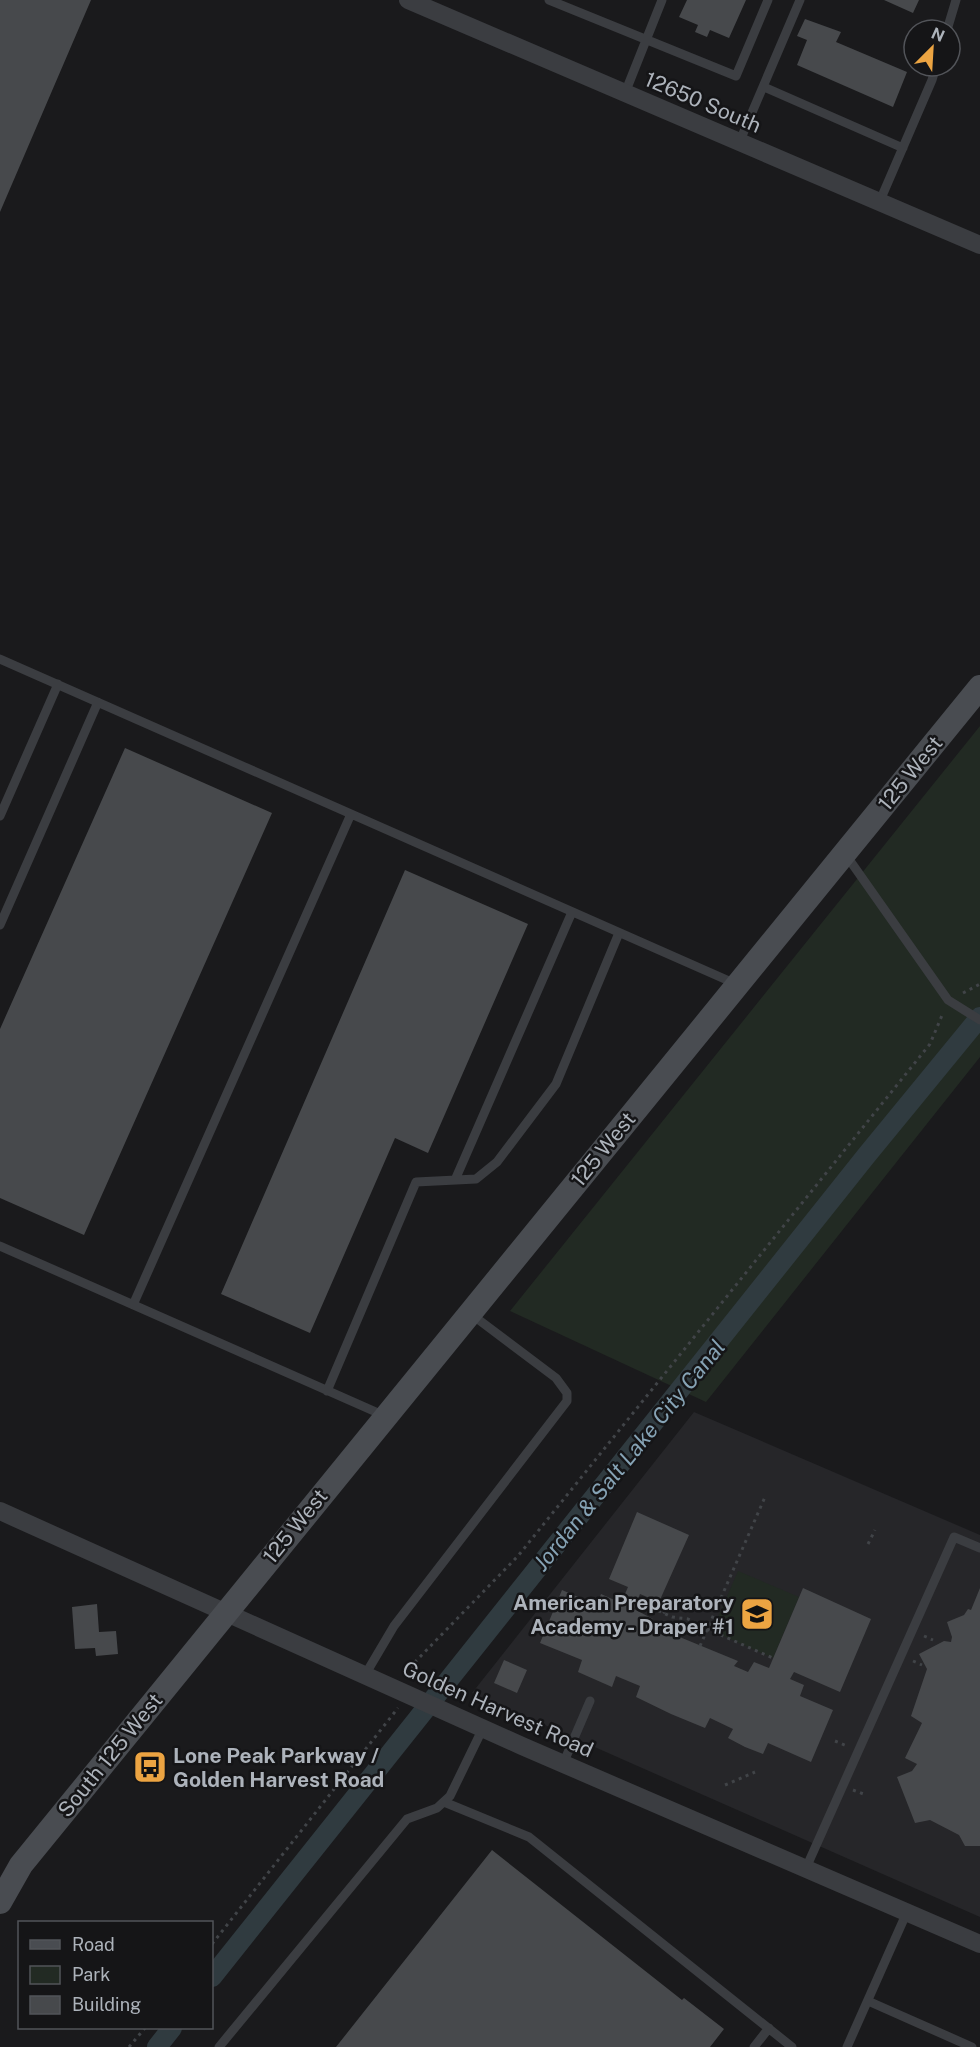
<svg xmlns="http://www.w3.org/2000/svg" width="980" height="2047" viewBox="0 0 980 2047" font-family="'Public Sans',sans-serif">
<style>
.built{fill:#262629}
.green{fill:#222a23}
.lines{fill:none;stroke-linecap:round;stroke-linejoin:round}
.canal{stroke:#303b40;stroke-width:20}
.building{fill:#47494c}
.path{stroke:#414448;stroke-width:3;stroke-dasharray:3 4.5;stroke-linecap:butt}
.lane{stroke:#3b3d41;stroke-width:9}
.street{stroke:#3b3d41;stroke-width:18}
.secondary{stroke:#494c51;stroke-width:24}
.labels{text-anchor:middle;dominant-baseline:central;stroke-width:5;stroke-linejoin:round;paint-order:stroke}
.street-label{font-size:21px;fill:#adb3bb;stroke:#151517}
.poi-label{font-size:21px;font-weight:bold;fill:#adb3bb;stroke:#151517;text-anchor:end}
.water-label{font-size:22px;font-style:italic;fill:#86a3b5;stroke:#151517}
</style>
<rect width="100%" height="100%" fill="#1a1a1c"/>
<path class="built" d="M694,1412L980,1535V1917L472,1693Z"/>
<path class="green" d="M980,726V1057L706,1402L510,1311Z
M738,1571L799,1597L773,1658L712,1631Z"/>
<g class="lines">
<path class="canal" d="M212,1977L866,1156L980,1017
M157,2047L172,2028"/>
</g>
<path class="building" d="M0,0H91L0,212Z
M687,0H746L729,38L710,30L707,37L695,32L698,25L679,17Z
M884,0H919L913,13Z
M805,19L841,32L836,42L907,72L893,107L797,65L807,40L797,36Z
M125,748L272,813L84,1235L0,1198V1029Z
M405,870L528,924L428,1153L395,1138L310,1333L221,1294Z
M637,1512L689,1535L659,1602L640,1594L634,1609L653,1619L648,1629L663,1635L665,1631L738,1661L734,1666L748,1672L754,1662L769,1668L803,1588L871,1619L840,1692L794,1672L790,1679L804,1685L800,1696L833,1710L811,1762L768,1743L763,1754L745,1747L728,1738L733,1729L710,1718L705,1728L671,1714L636,1697L640,1686L616,1676L612,1687L578,1672L582,1660L540,1643L562,1590L597,1605L601,1594L621,1603L628,1587L609,1579Z
M980,1588V1846H965L959,1835L930,1820L915,1823L897,1777L912,1771L917,1764L905,1758L922,1723L911,1716L927,1669L919,1654L944,1641L951,1642L952,1637L947,1622L964,1615L968,1609L971,1610Z
M97,1604L99,1632L116,1631L118,1654L96,1656L95,1648L75,1649L72,1607Z
M504,1660L527,1670L517,1693L494,1683Z
M492,1850L682,2000L684,1998L724,2029L710,2047H336Z"/>
<g class="lines">
<path class="path" d="M963,993L980,984
M868,1544L875,1530
M638,1601L672,1617L688,1619L707,1629L773,1658
M663,1613L682,1597
M924,1636L933,1640
M700,1646L765,1497
M913,1661L922,1665
M409,1676L414,1663L518,1556L930,1044L943,1013
M835,1741L847,1746
M725,1785L755,1772
M853,1790L866,1795
M212,1944L398,1708
M129,2047L145,2028"/>
<path class="lane" d="M549,0L736,76L768,0
M947,30L956,0
M764,87L903,148
M625,93L662,0
M739,143L800,0
M879,203L932,80L936,66
M0,659L736,984
M0,816L58,684
M846,855L948,1000L980,1020
M0,925L98,702
M455,1180L572,912
M0,1246L385,1416
M133,1305L351,814
M327,1391L416,1182L476,1179L497,1162L556,1084L619,933
M365,1675L394,1626L567,1401V1393L556,1378L471,1314
M563,1764L590,1701
M444,1802L529,1837L792,2047
M806,1868L954,1537L980,1548
M868,2001L972,2047
M219,2047L407,1819L437,1808L450,1796L483,1728
M754,2047L769,2028
M847,2047L907,1912"/>
<path class="street" d="M408,0L980,245
M0,1511L522,1746L980,1944"/>
<path class="secondary" d="M0,1902L21,1865L980,687"/>
</g>
<defs>
<symbol id="school-square" viewBox="-11 -11 22 22"><rect x="-9" y="-9" width="18" height="18" rx="4" fill="#eca442" stroke="#151517"/><path d="M0-5L7-2L0 1L-7-2ZM-4 1L0 2.5L4 1V4Q0 6-4 4Z" fill="#111"/></symbol>
<symbol id="bus-square" viewBox="-11 -11 22 22"><rect x="-9" y="-9" width="18" height="18" rx="4" fill="#eca442" stroke="#151517"/><path d="M-5-6H5V4H4V6H2V4H-2V6H-4V4H-5ZM-3.5-4V0h7V-4ZM-3.5 1.2v1.5H-2V1.2ZM2 1.2v1.5H3.5V1.2Z" fill="#111"/></symbol>
</defs>
<g fill-rule="evenodd">
<use href="#school-square" x="738" y="1595" width="38" height="38"/>
<use href="#bus-square" x="131" y="1748" width="38" height="38"/>
</g>
<g class="labels">
<g class="street-label">
<text transform="translate(703 102) rotate(23)">12650 South</text>
<text transform="translate(910 773) rotate(-51)">125 West</text>
<text transform="translate(603 1149) rotate(-51)">125 West</text>
<text transform="translate(295 1526) rotate(-51)">125 West</text>
<text transform="translate(498 1709) rotate(24)">Golden Harvest Road</text>
<text transform="translate(110 1755) rotate(-51)">South 125 West</text>
</g>
<g class="poi-label">
<text x="734" y="1602">American Preparatory<tspan x="734" dy="24">Academy - Draper #1</tspan></text>
<text x="173" y="1755" text-anchor="start">Lone Peak Parkway /<tspan x="173" dy="24">Golden Harvest Road</tspan></text>
</g>
<g class="water-label">
<text transform="translate(629 1455) rotate(-51)">Jordan &amp; Salt Lake City Canal</text>
</g>
</g>
<rect x="18" y="1921" width="195" height="108" fill="#151517" stroke="#525459" stroke-width="1.5"/>
<rect x="30" y="1940" width="30" height="9" fill="#494c51" stroke="#525459" stroke-width="1.5"/>
<text x="72" y="1951" font-size="18" fill="#adb3bb">Road</text>
<rect x="30" y="1966" width="30" height="18" fill="#222a23" stroke="#525459" stroke-width="1.5"/>
<text x="72" y="1981" font-size="18" fill="#adb3bb">Park</text>
<rect x="30" y="1996" width="30" height="18" fill="#47494c" stroke="#525459" stroke-width="1.5"/>
<text x="72" y="2011" font-size="18" fill="#adb3bb">Building</text>
<g transform="translate(932 48) rotate(24)"><circle r="28" fill="#151517" stroke="#525459" stroke-width="1.5"/>
<path d="M0-4.5L10 22L0 15L-10 22Z" fill="#eca442"/>
<text y="-9" font-size="16" font-weight="bold" text-anchor="middle" fill="#adb3bb">N</text>
</g>
</svg>
